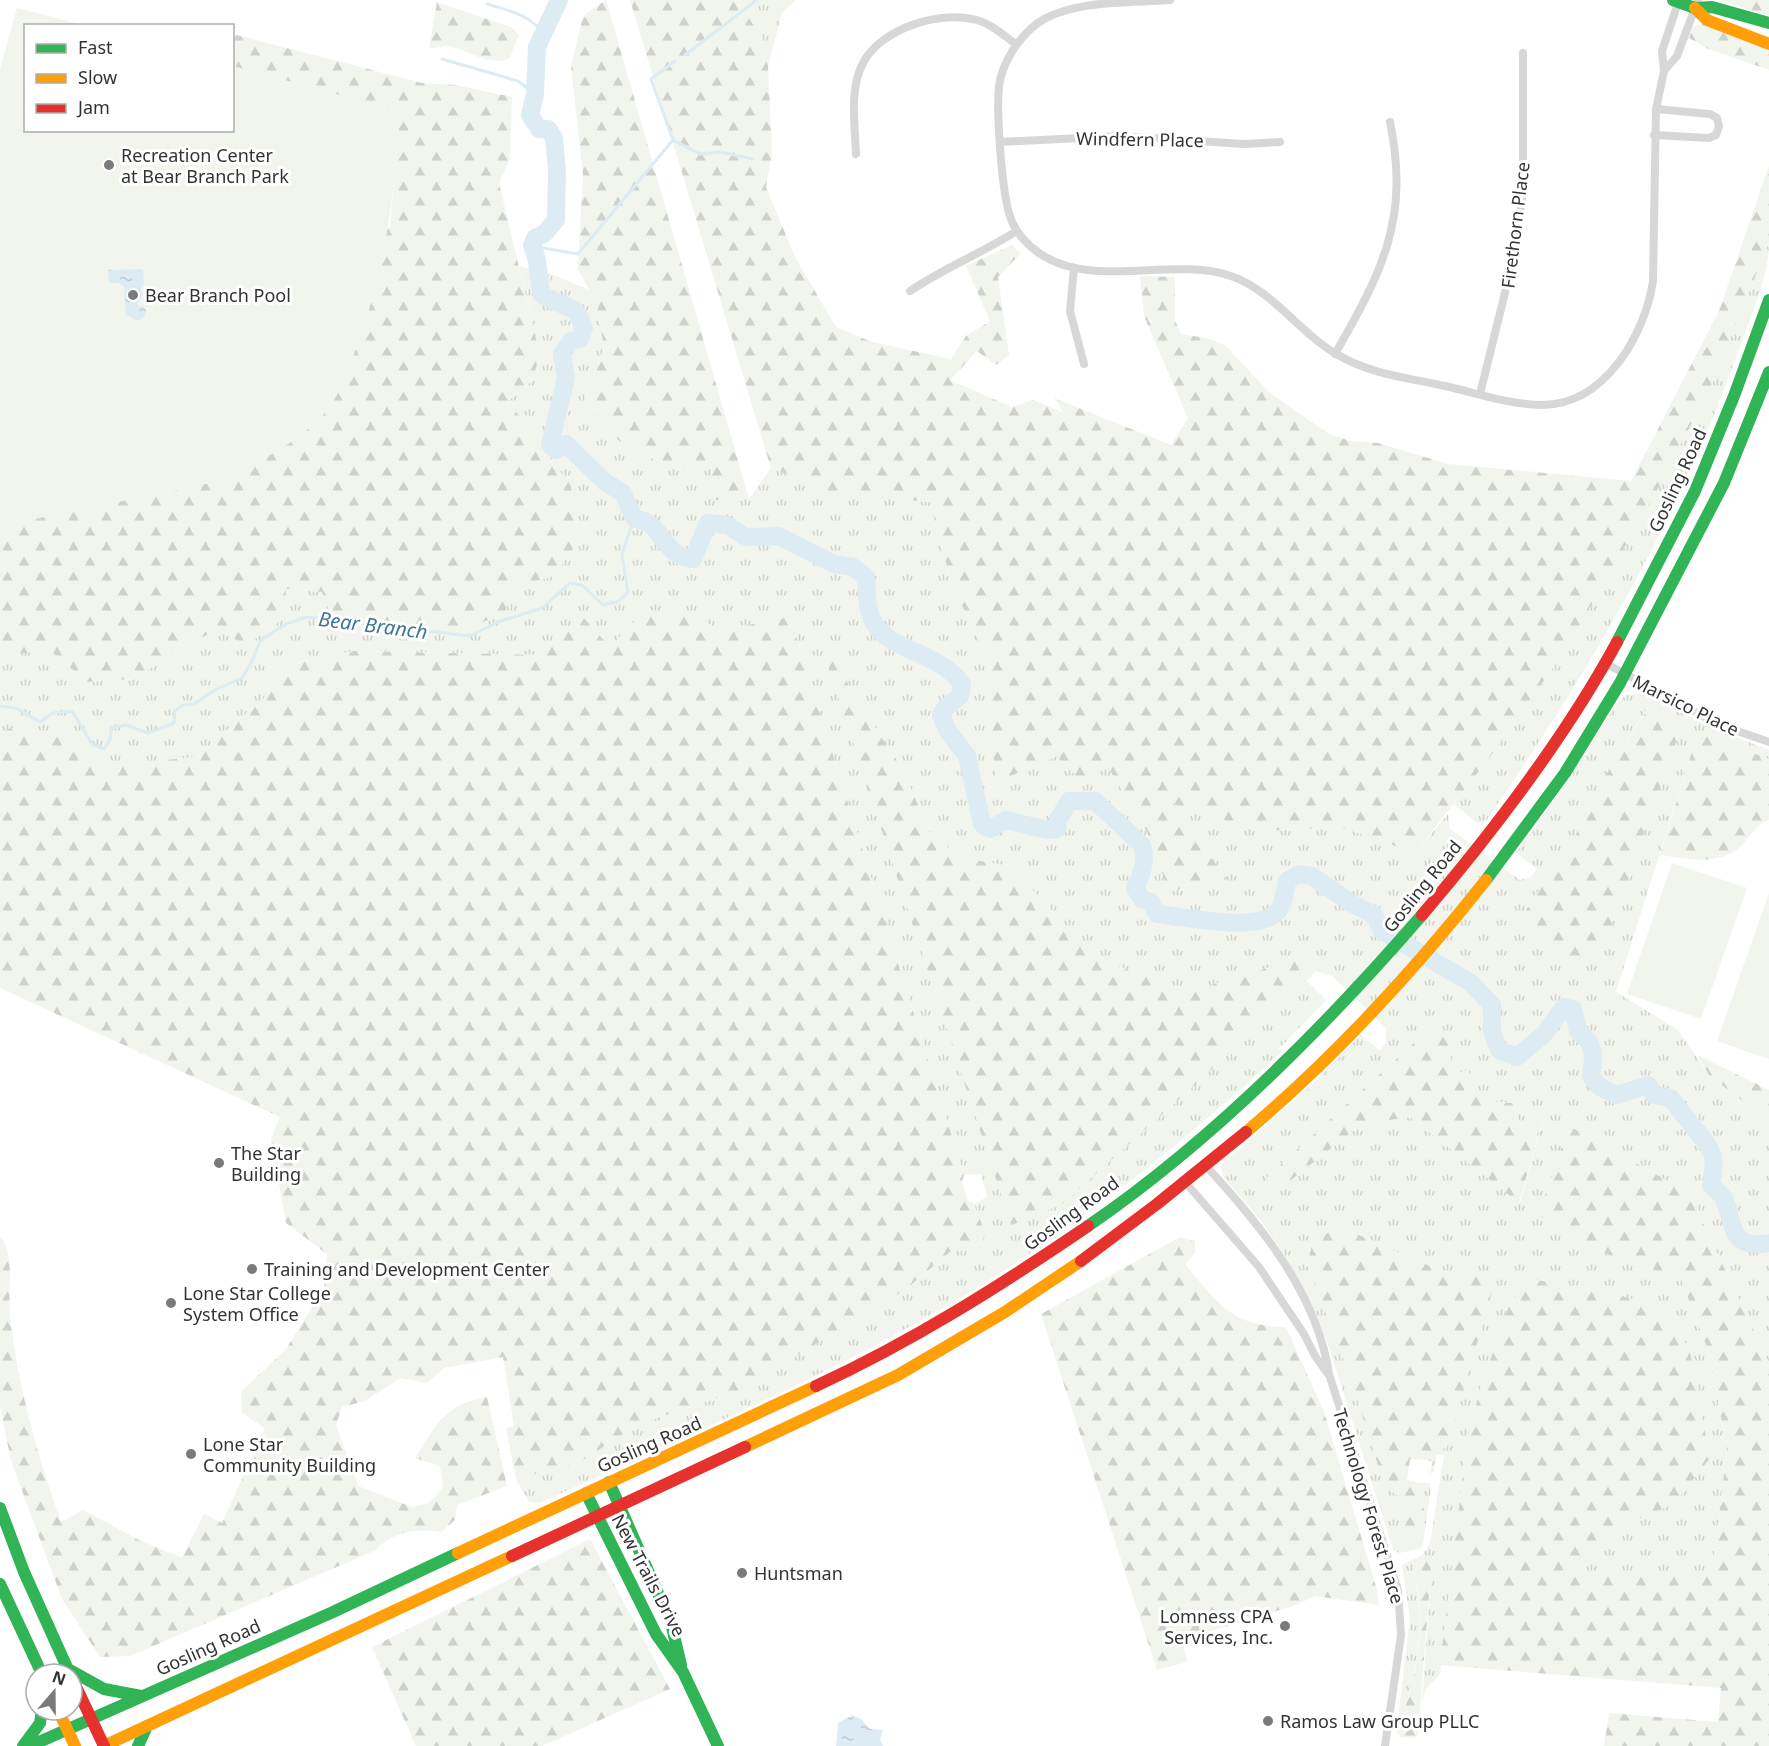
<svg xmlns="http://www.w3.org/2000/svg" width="1769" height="1746" viewBox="0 0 1769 1746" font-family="'Noto Sans',sans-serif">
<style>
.grass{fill:url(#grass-tufts);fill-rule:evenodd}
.forest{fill:url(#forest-firs)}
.green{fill:#f1f5ed}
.water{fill:url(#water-ripples)}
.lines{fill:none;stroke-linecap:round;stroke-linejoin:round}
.stream{stroke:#ddebf3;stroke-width:3}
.river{stroke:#ddebf3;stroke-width:18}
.street{stroke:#d7d7d7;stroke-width:8}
.fast{stroke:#30b455;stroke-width:12}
.slow{stroke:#ff9f0a;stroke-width:12}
.jam{stroke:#e5322d;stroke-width:12}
.poi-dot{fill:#7a7a7a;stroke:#fff;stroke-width:2}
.labels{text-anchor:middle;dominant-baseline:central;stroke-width:6;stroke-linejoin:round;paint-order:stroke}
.street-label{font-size:18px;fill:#333;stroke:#fff}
.poi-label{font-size:18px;fill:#333;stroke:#fff;text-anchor:start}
.water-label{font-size:20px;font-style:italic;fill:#3f7597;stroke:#fff}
</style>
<defs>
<pattern id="grass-tufts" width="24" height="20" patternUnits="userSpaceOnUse" patternTransform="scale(1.5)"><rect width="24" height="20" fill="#f1f5ed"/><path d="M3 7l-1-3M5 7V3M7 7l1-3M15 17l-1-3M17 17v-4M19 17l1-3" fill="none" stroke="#cfd2cc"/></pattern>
<pattern id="forest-firs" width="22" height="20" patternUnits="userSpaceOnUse" patternTransform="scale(1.5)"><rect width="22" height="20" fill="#f1f5ed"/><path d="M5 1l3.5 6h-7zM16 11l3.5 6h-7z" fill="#cfd2cc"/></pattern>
<pattern id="water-ripples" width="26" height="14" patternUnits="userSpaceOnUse" patternTransform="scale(1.5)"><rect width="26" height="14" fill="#ddebf3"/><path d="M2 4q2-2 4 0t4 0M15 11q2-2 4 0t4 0" fill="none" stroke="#becad1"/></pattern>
</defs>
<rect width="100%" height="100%" fill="#fff"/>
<path class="grass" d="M737,0H796L782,13L768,66L760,35Z
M1769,242C1769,277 1752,312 1740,346C1680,518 1587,676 1483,825L1479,822L1477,823L1454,804L1487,761L1711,386Z
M519,266L531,269V274L549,273L589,290L597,305L604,348L585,399L710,464L716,500L749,499L771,468L836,494L930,502L952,586L991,663L989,726L998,781L1057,756L1108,767L1147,832L1169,890L1228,879L1164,800L1258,831L1341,827L1415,853L1448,814L1450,829L1520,880L1531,877L1537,869L1516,853L1559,794L1617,703L1626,695L1645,693L1714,729L1769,750V759L1698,732L1616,992L1678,1030L1709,1075L1769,1121V1363L1689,1193L1595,1250L1681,1279L1710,1356L1727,1450L1712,1572L1581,1574L1616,1521H1634L1510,1302L1479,1393L1467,1441L1440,1674L1425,1690L1422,1704L1432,1558L1413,1568C1427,1619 1417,1684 1396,1732L1410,1620L1402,1565L1422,1555L1430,1544L1444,1455L1437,1454L1434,1471L1430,1474L1432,1462L1427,1460L1437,1450L1485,1275L1455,1277L1352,1232L1312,1245L1307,1264L1398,1496L1400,1508L1424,1509L1413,1492L1419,1483H1429L1431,1487L1423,1544L1419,1549L1399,1553L1393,1549L1327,1341L1309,1299L1286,1258L1263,1223L1224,1178L1221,1167L1227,1155L1232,1156L1319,1078L1361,1035L1380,1051L1386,1043V1028L1332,976L1316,971L1321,965L1305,957L1190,991L1096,959L1011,867L961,858L930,833L902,768L852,694L836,654L824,655L1061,1205L1204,1077L1281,1000L1307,981L1326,1000L1279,1049L1282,1052C1171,1154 1053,1247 922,1320C799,1389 668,1444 540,1503L529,1502L516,1479L580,1462L639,1424L738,1391L905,1290L950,1252L985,1232L974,1204L987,1197L981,1174L964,1175L790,617L719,630L691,613L610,647L583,617L543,655L354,651L279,666L264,698L196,757L102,767L61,734L11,728L0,732V653H53L87,682L132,679L285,589L322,592L511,588L554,576L579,540L571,486L507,401L532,381L540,355ZM1648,707L1682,726L1526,910L1576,836L1586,808ZM1427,1031L1450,1077L1479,1101L1512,1103L1520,1122L1543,1120L1520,1203L1410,1117L1362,1124L1266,1183L1268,1176Z"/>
<path class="forest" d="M606,0L749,499L716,500L710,464L671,469L619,441L585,399L604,348L597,305L578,269L583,174L571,66L583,16Z
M630,0H737L760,35L768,66L772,153L766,187L795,257L836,327L872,342L951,359L966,336L990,321L966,266L1012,245L1020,254L998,277L1009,355L996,365L977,351L950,380L1012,407L1033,400L1064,413L1054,398L1171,445L1188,418L1144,316L1140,276L1175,277V320L1181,334L1206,338L1225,345L1270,393L1329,434L1351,441L1378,443L1448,464L1631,481L1719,311L1769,166V242L1711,386L1655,494L1564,652L1487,761L1415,853L1341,827L1258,831L1165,801L1228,879L1169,891L1147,832L1108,767L1080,780L1056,756L997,782L989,726L991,663L952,586L930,502L836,494L771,468Z
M1721,0H1769V16L1722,1Z
M437,2L511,27L519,35L509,59C487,66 469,50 448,46C441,45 436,50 429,48Z
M1703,23L1769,47V70L1706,48L1689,38L1693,27Z
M233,34L422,83L455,85L512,97L510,159L499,183L540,355L532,381L508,401L571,486L579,540L554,576L511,588L505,613L461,631L331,616L322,592L286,589L284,618L247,645L215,630L132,679L87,682L53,653H0V526L18,522L390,227L400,111L233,93Z
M645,610L691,613L720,630L790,617L964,1175L962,1181L968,1201L974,1204L985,1232L981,1248L950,1252L905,1290L738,1391L639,1424L580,1462L516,1479L506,1428L514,1426L503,1357L444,1368L427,1383L400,1378L365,1401L342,1407L336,1425L358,1486L412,1507L429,1503L443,1487L440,1466L415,1458C436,1425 445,1404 487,1397L507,1486L457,1505L455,1520L441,1532C417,1528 391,1532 376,1550L130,1656L100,1657L62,1599L11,1461L0,1406V1236C16,1255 7,1292 10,1317C18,1387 37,1455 61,1522L83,1510L137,1539L182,1558L204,1514L222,1523L265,1428L242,1413L241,1392L286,1349L324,1288L327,1254L286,1223L271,1139L280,1117L0,988V732L11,728L61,734L102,766L196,757L264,698L279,666L354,651L543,655L583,617L610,647Z
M824,654H836L852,694L902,768L930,833L961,858L1011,866L1096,959L1190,991L1305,957L1321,965L1307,981L1281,1000L1204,1077L1061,1205L1011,1225Z
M1649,707L1682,726L1598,962L1581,961L1538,936L1526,910L1576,836L1585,808Z
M1698,732L1769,759V820C1756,824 1751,835 1742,845C1719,867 1688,859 1660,855Z
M1427,1031L1452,1040L1450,1077L1468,1069L1479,1101L1512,1103L1520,1122L1543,1119L1519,1203L1410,1117L1362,1124L1287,1183H1265L1268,1176Z
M1697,1055L1769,1090V1121L1709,1075Z
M1569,1126L1689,1193L1769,1363V1746H1604L1609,1713L1718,1722L1721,1688L1440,1665L1467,1441L1479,1393L1510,1302L1532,1279L1649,1302L1689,1347L1710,1458L1675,1503L1634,1521H1616L1582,1574L1712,1571L1727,1450L1710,1356L1681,1279L1595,1250L1538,1215Z
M1329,1232H1352L1455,1277L1485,1275L1495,1281L1447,1448L1437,1450L1427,1460L1410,1459L1407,1480L1419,1483L1413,1492L1424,1509L1422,1539L1409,1547L1403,1544L1398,1496L1385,1487L1348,1371L1307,1264L1312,1245Z
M1180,1237L1195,1241V1253L1185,1264C1217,1302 1232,1327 1286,1327L1324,1412L1377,1590L1379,1605L1315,1596L1296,1605L1182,1640L1187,1662L1157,1670L1041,1314Z
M590,1539L670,1689L542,1746H416L372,1647Z
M1432,1557L1418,1735L1414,1738L1401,1737L1396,1732C1417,1684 1428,1619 1413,1568Z"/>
<path class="green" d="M17,8L83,25L26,26V130H232L233,66L400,111C395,194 385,272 355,351C347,374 339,397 323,415C294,447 242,472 202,485L0,526V69Z
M1672,863L1747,888L1701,1019L1627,994Z
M1769,893V1059L1717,1041Z"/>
<path class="water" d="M143,269L144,284L140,289L142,296L137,303L139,307L144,306L146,311L144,317L138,321L126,315L124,287L119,283H109L108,270Z
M852,1715L861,1719L870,1729L883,1730L880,1739L883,1746H836L838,1723Z"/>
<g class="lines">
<path class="stream" d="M487,4C509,11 530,14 543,34
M685,55L757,0
M442,59L518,81L535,94
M673,140L700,154L720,152L753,159
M532,246L578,254L673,140L651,79L675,61
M0,706L16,708L40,722L53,713L72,711L92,744L104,749L110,740L111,728L126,725L148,733L174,723L175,711L183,705L194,704L215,690L242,678L251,663L261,640L286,624L307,617L470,636L498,622L542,608L570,583L582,585L603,605L619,601L628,592L622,555L634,518"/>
<path class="river" d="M559,0L537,47L535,94L530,115L539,129H548L554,138L557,171L556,220L544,234L535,238L532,246C540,261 537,278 542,295L576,311L584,328L580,339L571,341L562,354L566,378L550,445L556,450L566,444L605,482L623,493L634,518C639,520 645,521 648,523C664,532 665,556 693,559L708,523L727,525L746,537L779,536L834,564L853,567L866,577C867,592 866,609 874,623C889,651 940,652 962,684L960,696L946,707L941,715L948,731L967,756L982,824L990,829L1006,820L1048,830L1057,829L1058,820L1069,801H1095L1142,845C1147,858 1142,876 1135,888L1142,899L1151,902L1157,914C1184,917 1257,933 1277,912C1284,905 1285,890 1287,881L1299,874L1312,876L1351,903L1374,915L1382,931L1471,983L1492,1005V1031L1499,1050L1517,1057L1544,1034L1564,1007L1573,1009L1578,1031C1596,1044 1594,1056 1591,1076L1600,1087L1617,1095L1648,1085L1654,1095L1671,1098C1682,1116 1707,1139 1713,1156C1715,1164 1712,1177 1711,1185C1715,1189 1722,1194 1724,1199C1735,1226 1729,1250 1769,1243"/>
<path class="street" d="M1170,0C1130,3 1080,0 1044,19C1024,31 1008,53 1001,76C994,99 1002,196 1011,219C1016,233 1028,245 1039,253C1092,290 1173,256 1231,276C1274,291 1299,333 1338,355C1370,374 1409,378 1445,386C1477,393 1510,405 1543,405C1605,404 1645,335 1653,281L1656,109L1664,71L1662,51L1679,0
M1664,71L1677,56L1698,0
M1654,135L1709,138L1716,135L1719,126L1717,118L1710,114L1656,109
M1000,142L1120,136L1244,144L1280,142
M856,154C855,125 849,89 863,63C881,28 941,10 977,20C992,24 1004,36 1016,44
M1074,268L1070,311L1084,364
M910,291C944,268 982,253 1017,231
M1335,354C1382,272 1410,219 1390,122
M1480,394L1516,248L1523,190V53
M1605,663L1717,724L1769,742
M1205,1165C1259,1223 1317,1293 1329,1374L1398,1590L1401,1635L1385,1746
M1186,1183L1259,1267L1304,1334L1315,1356L1328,1374"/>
<path class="fast" d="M1673,0L1695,8L1712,7L1769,23
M1617,642L1695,491L1734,396L1769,300
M1486,880L1565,773L1620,683L1724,483L1769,372
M1088,1226C1211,1142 1325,1027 1422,915
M609,1482L671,1623L681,1665
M586,1493L656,1634L683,1672L718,1746
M0,1508L24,1572L70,1674
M0,1584L42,1674
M68,1669L104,1689L141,1696
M23,1746L40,1723L42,1710
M30,1746L333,1612L458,1553
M138,1746L147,1726"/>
<path class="slow" d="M1695,8L1707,20L1769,44
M1246,1132C1335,1057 1414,971 1486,880
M745,1447L898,1375L1005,1312L1081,1261
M458,1553L816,1386
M58,1710L75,1746
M104,1746L512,1556"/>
<path class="jam" d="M1422,915C1491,834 1566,736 1617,642
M1081,1261L1157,1204L1246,1132
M816,1386C913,1341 1000,1286 1088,1226
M512,1556L745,1447
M72,1678L104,1746"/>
</g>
<g class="poi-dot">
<circle cx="109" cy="165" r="6"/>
<circle cx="133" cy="295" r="6"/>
<circle cx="219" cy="1163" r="6"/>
<circle cx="252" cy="1269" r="6"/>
<circle cx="171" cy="1303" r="6"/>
<circle cx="191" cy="1454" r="6"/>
<circle cx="742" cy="1573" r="6"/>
<circle cx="1285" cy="1626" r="6"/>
<circle cx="1268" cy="1721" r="6"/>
</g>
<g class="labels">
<g class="street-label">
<text transform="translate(1140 139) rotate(1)">Windfern Place</text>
<text transform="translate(1515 225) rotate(-83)">Firethorn Place</text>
<text transform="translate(1677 480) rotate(-65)">Gosling Road</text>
<text transform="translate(1686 705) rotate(26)">Marsico Place</text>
<text transform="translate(1422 886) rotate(-51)">Gosling Road</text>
<text transform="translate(1071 1213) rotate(-36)">Gosling Road</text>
<text transform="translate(649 1444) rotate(-24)">Gosling Road</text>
<text transform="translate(1369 1506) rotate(73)">Technology Forest Place</text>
<text transform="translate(649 1575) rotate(62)">New Trails Drive</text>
<text transform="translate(208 1647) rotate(-24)">Gosling Road</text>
</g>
<g class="poi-label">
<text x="121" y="155">Recreation Center<tspan x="121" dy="21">at Bear Branch Park</tspan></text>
<text x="145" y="295">Bear Branch Pool</text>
<text x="231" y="1153">The Star<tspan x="231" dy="21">Building</tspan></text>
<text x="264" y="1269">Training and Development Center</text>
<text x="183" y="1293">Lone Star College<tspan x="183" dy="21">System Office</tspan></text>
<text x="203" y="1444">Lone Star<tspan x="203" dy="21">Community Building</tspan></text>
<text x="754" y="1573">Huntsman</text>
<text x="1273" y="1616" text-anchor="end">Lomness CPA<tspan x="1273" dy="21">Services, Inc.</tspan></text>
<text x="1280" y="1721">Ramos Law Group PLLC</text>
</g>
<g class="water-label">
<text transform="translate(373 625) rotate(7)">Bear Branch</text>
</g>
</g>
<rect x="24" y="24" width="210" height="108" fill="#ffffff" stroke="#adadad" stroke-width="1.5"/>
<rect x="36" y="44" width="30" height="9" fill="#30b455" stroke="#adadad" stroke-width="1.5"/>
<text x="78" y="54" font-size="18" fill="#333333">Fast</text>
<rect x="36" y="74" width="30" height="9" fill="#ff9f0a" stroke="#adadad" stroke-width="1.5"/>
<text x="78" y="84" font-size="18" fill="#333333">Slow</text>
<rect x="36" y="104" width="30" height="9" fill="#e5322d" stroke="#adadad" stroke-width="1.5"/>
<text x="78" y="114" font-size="18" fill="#333333">Jam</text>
<g transform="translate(54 1692) rotate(20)"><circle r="28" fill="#ffffff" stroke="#adadad" stroke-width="1.5"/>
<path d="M0-4.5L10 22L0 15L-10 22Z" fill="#7a7a7a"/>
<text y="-9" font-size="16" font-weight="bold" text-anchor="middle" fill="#333333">N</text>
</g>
</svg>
